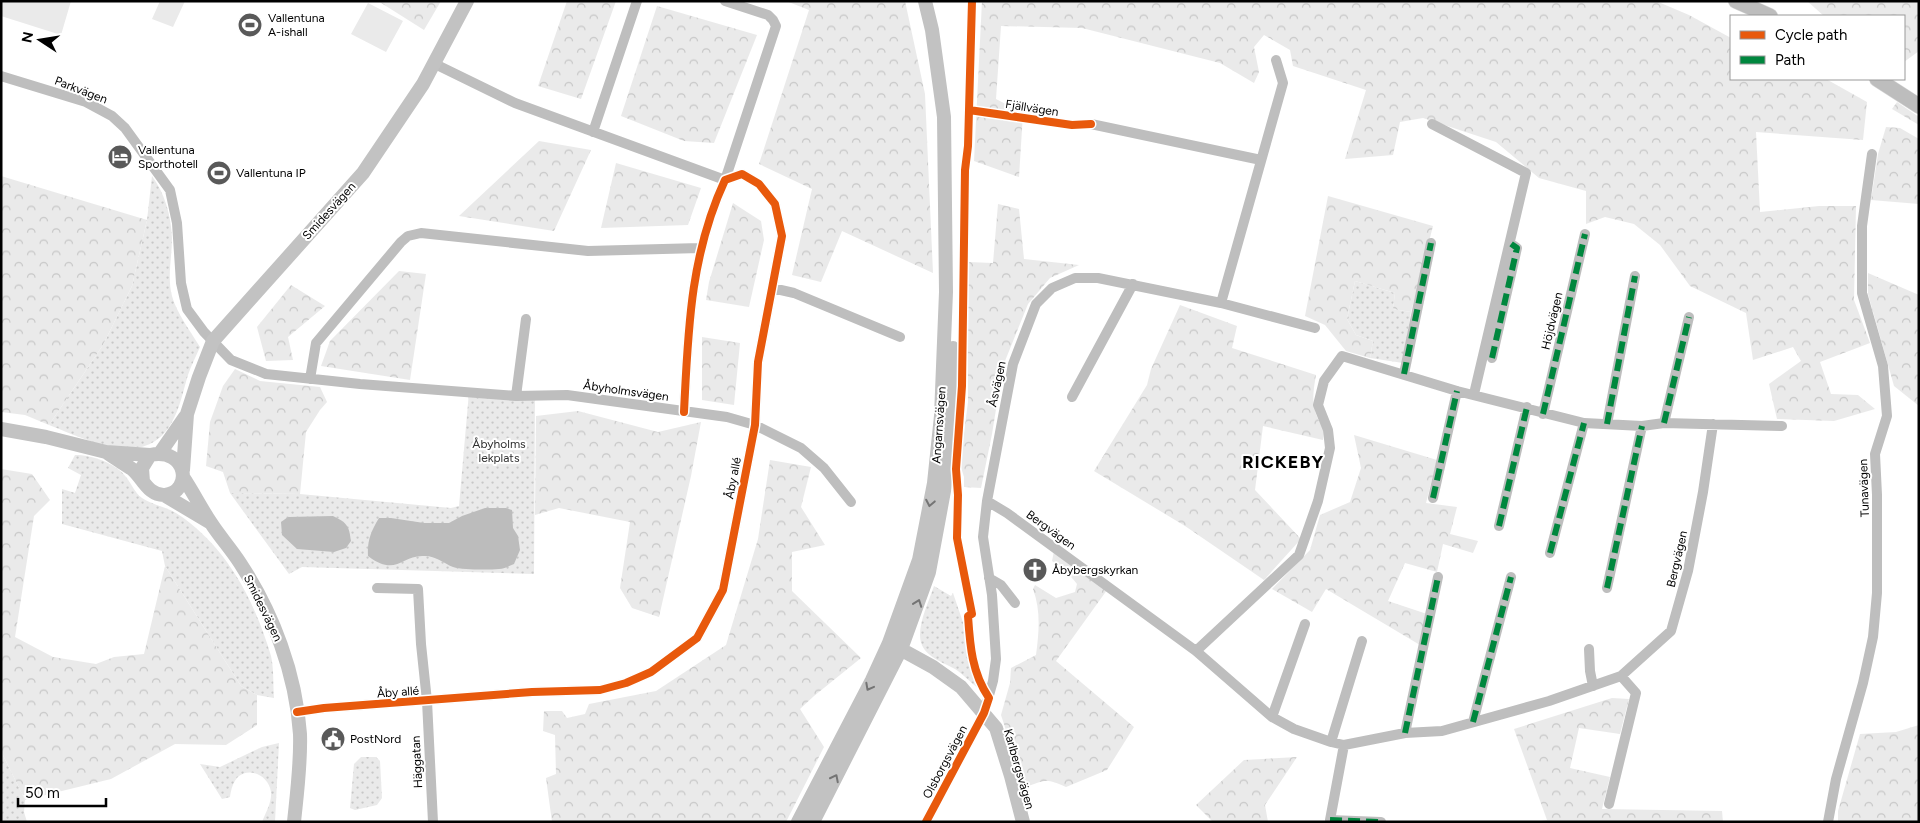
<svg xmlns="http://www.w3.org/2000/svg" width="1920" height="823" viewBox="0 0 1920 823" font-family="Figtree,sans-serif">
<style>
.green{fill:url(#green-dots)}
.forest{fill:url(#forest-crowns)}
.pitch{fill:#eaeaea}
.water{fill:#bcbcbc}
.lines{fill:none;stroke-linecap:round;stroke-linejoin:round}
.primary-casing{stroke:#dbdbdb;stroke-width:16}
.street{stroke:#bebebe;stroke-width:10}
.secondary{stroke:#c2c2c2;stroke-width:14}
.primary{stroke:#bdbdbd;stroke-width:15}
.quiet{stroke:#00873e;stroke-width:6;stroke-dasharray:12 6;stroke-linecap:butt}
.cycleway-casing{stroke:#fff;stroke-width:11}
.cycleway{stroke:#e8590c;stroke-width:8}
.oneway{stroke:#747474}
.labels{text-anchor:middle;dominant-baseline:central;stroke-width:4;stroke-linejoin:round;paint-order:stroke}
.poi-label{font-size:12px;fill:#000;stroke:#fff;text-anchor:start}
.street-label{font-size:12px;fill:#000;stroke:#fff}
.park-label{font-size:12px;fill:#303030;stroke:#fff}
.district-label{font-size:18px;font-weight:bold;letter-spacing:1px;fill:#000;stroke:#fff}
</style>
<defs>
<pattern id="green-dots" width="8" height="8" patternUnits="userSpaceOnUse" patternTransform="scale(1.25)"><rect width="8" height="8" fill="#eaeaea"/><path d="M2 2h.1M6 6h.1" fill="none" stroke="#c7c7c7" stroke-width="1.8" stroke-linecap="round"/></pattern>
<pattern id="forest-crowns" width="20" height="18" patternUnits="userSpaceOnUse" patternTransform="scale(1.25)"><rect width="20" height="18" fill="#eaeaea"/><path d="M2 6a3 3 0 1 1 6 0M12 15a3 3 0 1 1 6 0" fill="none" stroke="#c7c7c7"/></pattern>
</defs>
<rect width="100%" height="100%" fill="#fff"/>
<path class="green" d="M152,176C165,194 171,215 172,238C172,257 167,277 172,296C176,312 191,332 200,347C196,356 191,366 188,375C183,391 180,408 172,422C145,471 88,440 49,425L103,345L132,286L147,220Z
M1355,281L1395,293L1393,309L1411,312L1403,363L1370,358L1373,341L1356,335L1347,319Z
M469,392L535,395L534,574L302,567L289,574L230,493L300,494L451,508L459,506Z
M75,455C92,455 116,463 126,477C132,484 134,492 142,498C153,505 166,507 176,513C226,545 255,601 271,656C274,669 273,685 274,698L257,695L241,686L165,566L162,551L62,524V489L75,493L81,475L68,468Z
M934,586L951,596L953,593L967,634L972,664L979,689C971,683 963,674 955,669C940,661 920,655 920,635C920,619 929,601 934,586Z
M279,743L275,822H262C266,812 272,802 271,792C269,777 252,767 239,776C233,781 231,790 230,797L222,799L200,764L220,767L262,747Z
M1,751L25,800L24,812L27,822H1Z
M361,757H376L380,761L382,798L377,805L355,810L350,808L354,764Z"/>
<path class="forest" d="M378,1H441L424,30Z
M567,1H616L581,99L538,86Z
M786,1H905L925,94L933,273L842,231L821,282L792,275L812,189L759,164L809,10Z
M982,1H1656L1689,15L1731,38V79H1826L1867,102L1863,140L1756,132L1760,212L1819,206H1856L1854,300L1870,343L1820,362L1831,394L1858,395L1875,409L1834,421L1777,419L1769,384L1801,361L1793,347L1753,360L1746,313L1690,286L1660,245L1634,224L1605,217L1586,224V191L1539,178L1496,142L1423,118L1400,122L1393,155L1345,159L1366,90L1293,66L1290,50L1264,35L1254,47L1259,72L1254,83L1220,63L1082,28L1001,26L996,99L1023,113L1019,177L974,161Z
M1807,1H1919V51L1904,62V16H1824Z
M657,6L757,35L714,143L684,141L621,116Z
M1897,102L1919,117V125L1892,109Z
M1886,127L1900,128L1919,139V204L1871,200L1878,154Z
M539,141L591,150L554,231L459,216Z
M616,163L701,188L688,225L601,228Z
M1,176L147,220L132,286L103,345L49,425L25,415L1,412Z
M1328,196L1433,226L1411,312L1393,309L1395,293L1355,281L1347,319L1356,335L1373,341L1370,358L1346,351L1325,325L1305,316Z
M733,203L761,221L764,240L749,307L706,300L709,282Z
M998,204L1019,209L1024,259L1079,265L1050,278L1028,304L1003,366L992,434L981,488L964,487V477L960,464L968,402V262L993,263Z
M399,271L426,274L410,380L321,366L330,341Z
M1868,273L1919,295V406L1894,386L1868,294Z
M291,285L325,306L288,337L293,360L266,361L257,327Z
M1180,305L1237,326L1232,348L1316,375C1312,397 1311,410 1324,429L1323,440L1263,426L1255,490L1301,539L1264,580L1185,526L1094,471L1147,385L1151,369Z
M702,337L740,343L734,405L702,400Z
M235,369L260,381L320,387L327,402L320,410L306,432L300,494L230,493L223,472L206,466L210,422L223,386Z
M578,411L658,432L701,422L691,476L659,617L632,608L620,588L630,522L559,508L535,515L536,416Z
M1354,435L1437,460L1426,503L1457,507L1450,534L1478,541L1473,553L1443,544L1437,572L1405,563L1388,601L1427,614L1420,645L1326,589L1312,612L1272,589L1310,550L1320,515L1350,502L1361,468Z
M770,460L811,467L801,507L825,545L792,552V591L861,658L814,696L800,709L824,747L786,822H552L546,778L556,774L555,735L543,731L544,711H562L567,718L585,714L589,704L656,691L726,645L758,539Z
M1,469L32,474L50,500L34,516L15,637L53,657L96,664L114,657L144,654L165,566L241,686L257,695V725L226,745L175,744L111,779L25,800L1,751Z
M1054,551L1107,590L1056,661L1134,727L1107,770L1066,787C1047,779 1045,779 1025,788L1001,715L1010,683L1011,668L1036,655C1039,632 1041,611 1033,589L1035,585L1056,598L1075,592L1077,584L1068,573L1052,561Z
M1612,698L1629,699L1620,734L1579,728L1570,768L1610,777L1602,809L1722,811L1723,822H1533L1547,820L1514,729Z
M1919,725V822H1838V811L1860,734L1896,732Z
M1297,757L1265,805L1268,822H1213L1196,805L1244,760Z"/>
<path class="pitch" d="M1,1H71L61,35L1,16Z
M160,1H185L173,27L152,19Z
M368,3L403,21L386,52L351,34Z"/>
<path class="water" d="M485,508H506L512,510L513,528L518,536L520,550L514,564C509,566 504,569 499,569C488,570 463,570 453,567C443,563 436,556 425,556C401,554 397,578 368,556C367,541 371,531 379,518H391L424,523H449L462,516Z
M333,516C347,523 349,525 351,541L346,548L334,552L297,549L282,535L281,522L288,517Z"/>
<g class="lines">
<defs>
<path id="primary" d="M1736,1L1770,16
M1877,79L1919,106"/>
</defs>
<use href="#primary" class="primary-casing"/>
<path class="street" d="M435,64L515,103L725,180L776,26L773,20L768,15L725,1
M1,76L86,102L112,116L125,128L170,190L177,223L181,283L187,309L204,332L231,360L266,374L360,384L516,396L567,395L727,417L755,425L801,448L824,468L851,502
M1091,124L1261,160
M1432,124L1526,173L1474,394
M593,132L637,1
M772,288L794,293L900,337
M1221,303L1315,328
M1492,358L1517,248L1510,243
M1404,374L1431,243
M310,379L316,343L401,242L408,236L421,233L588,251L700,248
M516,396L526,319
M1072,397L1133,284
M1543,414L1585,234
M1664,423L1689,317
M1607,424L1635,276
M1433,498L1457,391
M987,501L1007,513L1196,651L1272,717L1294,729L1331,742L1344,745L1405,733L1442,731L1549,701L1621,676L1671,631L1688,571L1703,492L1713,424
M1499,526L1527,407
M1550,553L1584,423
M989,578L1001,585L1015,603
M377,588L418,589L421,644L427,701L433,822
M1607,588L1642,426
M1589,649L1590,671L1593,686
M1196,651L1299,555L1318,501L1330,448L1328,430L1318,405L1324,381L1342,356L1457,391L1584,423L1642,426L1664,423L1782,426
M297,712L324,708L532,692L600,690L626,683L651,672L697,638L723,590L755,425L758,362L782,236L775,204L759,184L742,174L725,180C690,255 688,332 684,412
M1272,717L1305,624
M1473,722L1511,577
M1405,733L1438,577
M1331,742L1362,641
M1344,745L1330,820L1381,822
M1609,804L1636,693L1621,676
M926,822L984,713L993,681L996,659L992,595L983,537L987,501L1013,364L1036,304L1052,288L1075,278H1098L1221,303L1283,83L1276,60
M1828,822L1836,779L1863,683L1873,637L1877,593V495L1875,454L1887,416L1883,366L1862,293V226L1872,154"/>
<path class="secondary" d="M1,429L46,437L106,452L150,455
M106,452C114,458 123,463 132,469C143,478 148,496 165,495C193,492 188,447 150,455L142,468L143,482
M160,453L185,417
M183,470L187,414L199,377L213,341L363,173L423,84L467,1
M183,477C193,492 201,508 211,523C220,537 231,549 240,563C273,613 296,674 300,734C301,763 297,793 294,822
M164,495L211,523
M893,645L933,667L961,687L996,728L1011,776L1023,822
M798,822L872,680L889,643L919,560L934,483L941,416L946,292L944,117L932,30L925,1
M813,822L901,649L929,572L944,491L952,407L953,348"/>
<use href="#primary" class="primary"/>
<path class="quiet" d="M1492,358L1517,248L1510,243
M1404,374L1431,243
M1543,414L1585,234
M1664,423L1689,317
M1607,424L1635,276
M1433,498L1457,391
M1499,526L1527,407
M1550,553L1584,423
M1607,588L1642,426
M1473,722L1511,577
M1405,733L1438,577
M1330,820L1381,822"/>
<defs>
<path id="cycleway" d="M969,110L1072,125L1091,124
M297,712L324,708L532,692L600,690L626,683L651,672L697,638L723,590L755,425L758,362L782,236L775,204L759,184L742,174L725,180C690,255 688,332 684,412
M926,822L984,713L989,698C972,673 970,646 968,616L972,614L957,538L958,495L956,469L962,386L965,170L968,146L972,1"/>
</defs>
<use href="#cycleway" class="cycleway-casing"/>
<use href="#cycleway" class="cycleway"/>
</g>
<defs><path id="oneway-chevron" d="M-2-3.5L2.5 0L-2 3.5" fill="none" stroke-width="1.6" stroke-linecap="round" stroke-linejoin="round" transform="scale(1.25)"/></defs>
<g class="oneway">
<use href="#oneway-chevron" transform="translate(930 503) rotate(101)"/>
<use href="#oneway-chevron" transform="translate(918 603) rotate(-70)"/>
<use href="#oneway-chevron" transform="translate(869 687) rotate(118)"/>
<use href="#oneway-chevron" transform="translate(835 778) rotate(-63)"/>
</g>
<defs>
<symbol id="stadium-disc" viewBox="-11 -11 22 22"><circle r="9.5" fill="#595959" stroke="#fff"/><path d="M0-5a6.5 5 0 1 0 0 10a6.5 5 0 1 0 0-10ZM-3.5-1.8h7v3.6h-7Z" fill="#fff"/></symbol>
<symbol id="hotel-disc" viewBox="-11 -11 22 22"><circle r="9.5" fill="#595959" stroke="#fff"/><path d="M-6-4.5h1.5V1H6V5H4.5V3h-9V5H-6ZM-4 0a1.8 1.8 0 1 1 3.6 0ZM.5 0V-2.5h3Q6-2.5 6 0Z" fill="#fff"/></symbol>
<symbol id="church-disc" viewBox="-11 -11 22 22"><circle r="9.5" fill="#595959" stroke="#fff"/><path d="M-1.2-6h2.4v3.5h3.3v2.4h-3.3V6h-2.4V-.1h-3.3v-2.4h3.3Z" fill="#fff"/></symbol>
<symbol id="civic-disc" viewBox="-11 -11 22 22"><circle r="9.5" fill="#595959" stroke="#fff"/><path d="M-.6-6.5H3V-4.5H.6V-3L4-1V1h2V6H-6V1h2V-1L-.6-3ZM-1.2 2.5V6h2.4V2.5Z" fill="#fff"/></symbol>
</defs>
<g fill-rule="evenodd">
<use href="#stadium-disc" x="236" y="11" width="28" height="28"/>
<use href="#hotel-disc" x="106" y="143" width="28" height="28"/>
<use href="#stadium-disc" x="205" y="159" width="28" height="28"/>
<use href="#church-disc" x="1021" y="556" width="28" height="28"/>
<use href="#civic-disc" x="319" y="725" width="28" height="28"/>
</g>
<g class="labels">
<g class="poi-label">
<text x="268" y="18">Vallentuna<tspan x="268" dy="14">A-ishall</tspan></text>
<text x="138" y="150">Vallentuna<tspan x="138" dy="14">Sporthotell</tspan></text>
<text x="236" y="173">Vallentuna IP</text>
<text x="1052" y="570">Åbybergskyrkan</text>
<text x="350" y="739">PostNord</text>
</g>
<g class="street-label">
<text transform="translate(81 90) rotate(21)">Parkvägen</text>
<text transform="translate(1032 108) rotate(9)">Fjällvägen</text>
<text transform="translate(329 211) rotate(-48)">Smidesvägen</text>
<text transform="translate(1552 321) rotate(-77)">Höjdvägen</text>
<text transform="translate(997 384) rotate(-78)">Åsvägen</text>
<text transform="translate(626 391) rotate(8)">Åbyholmsvägen</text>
<text transform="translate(939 425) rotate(-86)">Angarnsvägen</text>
<text transform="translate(733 478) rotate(-79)">Åby allé</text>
<text transform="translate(1864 488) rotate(-92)">Tunavägen</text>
<text transform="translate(1051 530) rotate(36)">Bergvägen</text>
<text transform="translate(1677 559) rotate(-77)">Bergvägen</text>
<text transform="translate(263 608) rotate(64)">Smidesvägen</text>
<text transform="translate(398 692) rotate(-4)">Åby allé</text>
<text transform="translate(417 762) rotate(-93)">Häggatan</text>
<text transform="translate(945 762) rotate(-62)">Olsborgsvägen</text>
<text transform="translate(1019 769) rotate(74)">Karlbergsvägen</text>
</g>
<g class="park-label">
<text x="499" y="444">Åbyholms<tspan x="499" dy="14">lekplats</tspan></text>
</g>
<g class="district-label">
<text x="1283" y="462">RICKEBY</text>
</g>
</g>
<rect width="1920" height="823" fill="none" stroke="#000000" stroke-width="5"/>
<rect x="1730" y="15" width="175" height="65" fill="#ffffff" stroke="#999999"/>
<rect x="1740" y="31" width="25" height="8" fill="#e8590c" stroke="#999999"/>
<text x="1775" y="40" font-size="15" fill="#000000">Cycle path</text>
<rect x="1740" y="56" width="25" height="8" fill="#00873e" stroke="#999999"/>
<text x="1775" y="65" font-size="15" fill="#000000">Path</text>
<g transform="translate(40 40) rotate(282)" stroke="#ffffff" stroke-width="4" paint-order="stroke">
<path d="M0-4L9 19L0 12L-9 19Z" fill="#000000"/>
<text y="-8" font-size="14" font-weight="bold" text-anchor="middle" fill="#000000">N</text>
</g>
<path d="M18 798v8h88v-8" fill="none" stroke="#000000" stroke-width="2.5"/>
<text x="25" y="798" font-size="15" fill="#000000" stroke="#ffffff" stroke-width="4" paint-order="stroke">50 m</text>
</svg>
